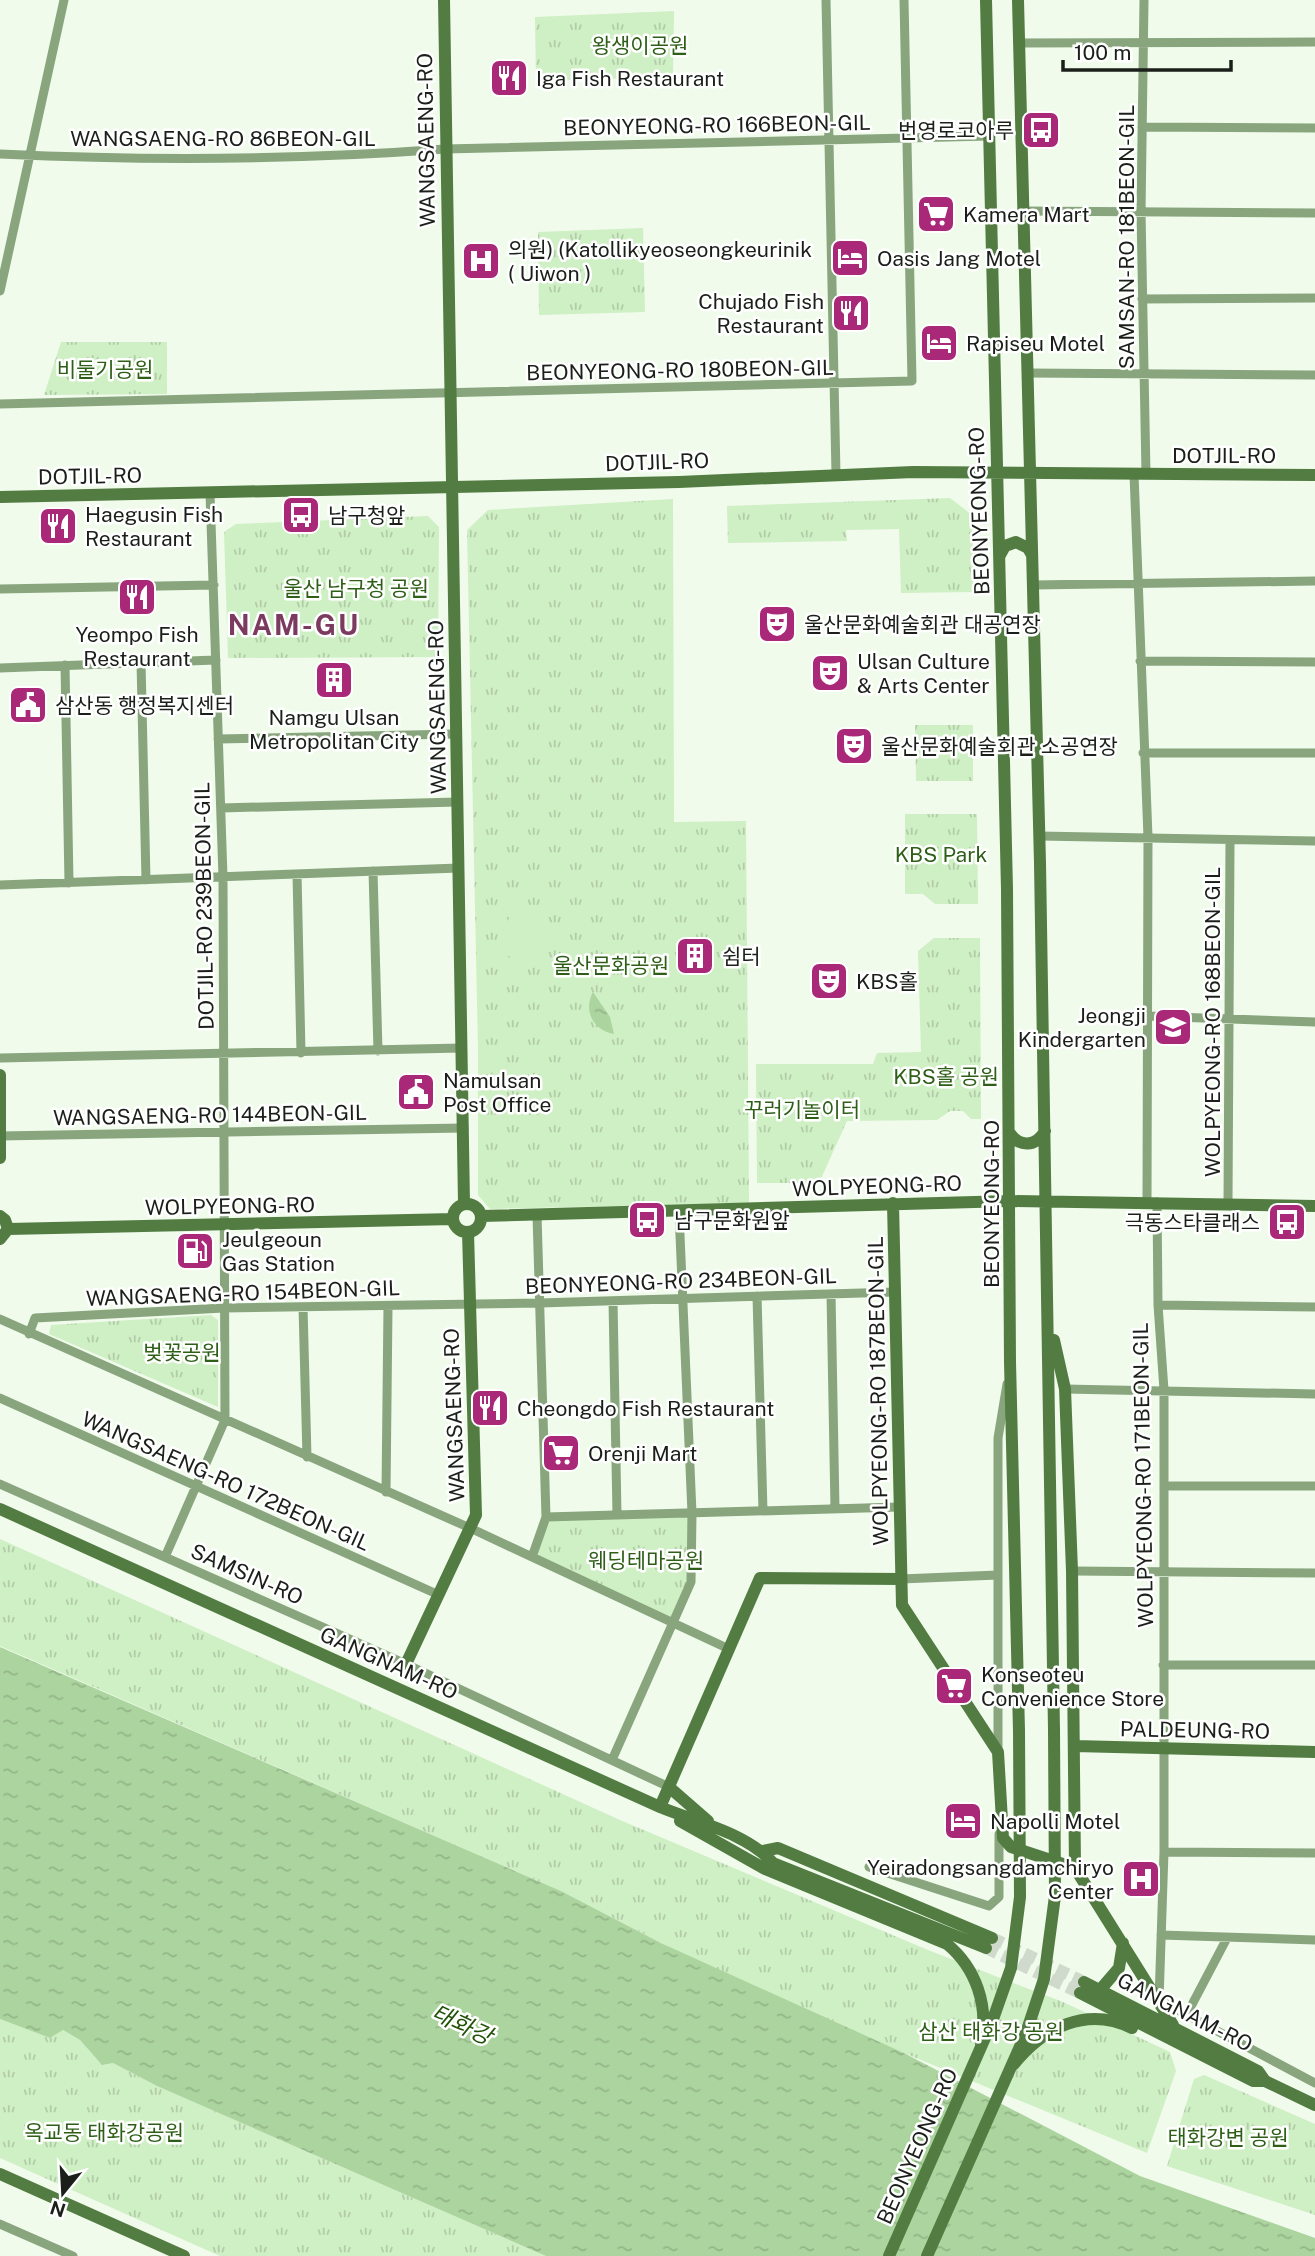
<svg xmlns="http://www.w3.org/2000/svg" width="1315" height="2256" viewBox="0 0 1315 2256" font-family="'Public Sans','Noto Sans KR',sans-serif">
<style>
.grass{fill:url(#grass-tufts)}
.pitch{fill:#cfefc4}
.water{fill:url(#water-ripples)}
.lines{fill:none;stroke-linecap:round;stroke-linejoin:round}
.secondary-tunnel{stroke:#d0dacc;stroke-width:12;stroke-dasharray:12 6;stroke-linecap:butt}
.street{stroke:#88a57d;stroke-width:9}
.secondary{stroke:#527c42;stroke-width:12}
.secondary-bridge{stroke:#527c42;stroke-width:12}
.labels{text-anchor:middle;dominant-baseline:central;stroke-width:5;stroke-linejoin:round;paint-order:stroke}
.park-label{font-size:21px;fill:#2e5f17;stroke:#fff}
.poi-label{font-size:21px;fill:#1b1f1a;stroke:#fff;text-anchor:start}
.street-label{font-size:21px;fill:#1b1f1a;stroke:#fff}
.water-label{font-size:23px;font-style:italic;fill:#225307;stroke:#fff}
.district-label{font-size:28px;font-weight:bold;letter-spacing:2px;fill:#7b3a5e;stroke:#fff}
</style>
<defs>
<pattern id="grass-tufts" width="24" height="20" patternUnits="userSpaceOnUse" patternTransform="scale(1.75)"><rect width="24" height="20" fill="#cfefc4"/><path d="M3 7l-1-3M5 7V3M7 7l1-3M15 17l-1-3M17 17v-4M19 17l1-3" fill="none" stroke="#b1cca8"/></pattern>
<pattern id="water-ripples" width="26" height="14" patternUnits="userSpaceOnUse" patternTransform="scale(1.75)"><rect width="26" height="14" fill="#acd49e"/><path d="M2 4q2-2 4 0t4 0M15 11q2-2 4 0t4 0" fill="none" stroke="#93b688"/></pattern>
</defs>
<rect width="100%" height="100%" fill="#f0fbec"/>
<path class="grass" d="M674,11L673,77L536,81L535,17Z
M643,228L645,312L539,315L538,232Z
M61,342H167V394L44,395Z
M950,498L972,515L974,592L901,593L899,529L846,530L847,541L728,543L727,506Z
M673,499L674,822L746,821L749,1203L490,1209L478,1195V1048L467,530L488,510Z
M428,516L439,527L438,657L228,658L224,532L236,524Z
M915,725H973V781H916Z
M905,814H977L978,904H935L923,894H905Z
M934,938H980L981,1119H971L963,1111H950L937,1120L847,1121L819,1183H757L756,1064H873L877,1053L921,1052L918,951Z
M211,1315L218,1320V1407L49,1334L51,1325Z
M692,1513L691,1582L674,1623L532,1557L546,1517Z
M0,1539L620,1820L928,1950L1063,2002L1170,2052L1176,2071L1147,2153L756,1992L561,1891L0,1646Z
M0,2019L50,2038L63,2030L80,2040L102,2065L113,2063L157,2086L546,2256H220L0,2158Z
M1204,2075L1315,2124V2215L1167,2166L1194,2079Z"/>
<path class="pitch" d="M513,910L556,930L537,968L494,950Z"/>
<path class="water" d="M593,992L610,1017L614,1034C593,1030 583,1011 593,992Z
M0,1647L561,1891L663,1944L904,2053L1140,2176L1315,2238V2256H546L157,2086L113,2063L102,2065L80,2040L63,2030L50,2038L0,2019Z"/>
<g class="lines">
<path class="secondary-tunnel" d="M992,1938L1084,1982
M986,1948L1080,1993"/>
<path class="street" d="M826,0L836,474
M1144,0L1141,212L1146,474
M1020,43L1315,42
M1142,127L1315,128
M0,154C148,161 298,160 445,149L989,136
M1024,211L1315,213
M0,291L64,0
M1142,299L1315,298
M1027,373L1315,375
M0,404L912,381L904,0
M1134,474L1148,837L1147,1202
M1033,585L1315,581
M0,589L214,585
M1140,661L1315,662
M141,662L146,880
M65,665L69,883
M0,668L216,660
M218,739L457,734
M1143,753H1315
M221,808L458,802
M1039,836L1315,841
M373,871L378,1051
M297,874L301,1053
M0,885L459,868
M1148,1016L1315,1022
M0,1058L462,1048
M0,1136L464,1128
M1157,1202L1158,1305L1164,1390V1852L1159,2000L1315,2083
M1228,1203L1230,841
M831,1294L835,1509
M757,1296L763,1511
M613,1301L617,1515
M1158,1305L1315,1307
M303,1307L307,1457
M0,1319L470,1528L729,1649
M29,1334L35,1318L224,1308L540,1303L895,1292
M1065,1389L1315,1394
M0,1398L439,1595
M0,1484L406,1664L669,1787
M1164,1486H1315
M386,1492L388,1306
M546,1517L899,1507
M165,1557L225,1420L223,877L210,493
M532,1557L546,1517L537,1215
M1072,1571L1315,1573
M901,1579L998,1575
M1163,1665H1315
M998,1751V1438L1007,1384
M612,1760L691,1582L692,1513L679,1212
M1164,1852L1315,1853
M869,1867L989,1906L999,1897V1834
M1161,1935L1315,1940
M1186,2016L1227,1938
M0,2224L73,2256"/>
<path class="secondary" d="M444,0L464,1203
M986,0L1007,889L1010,1362L1019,1731
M1018,0L1040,863L1054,1730
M0,497L679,482L913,472L1315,475
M1000,555L1005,546L1016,542L1028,548L1032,555
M0,1075V1158
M1009,1132C1019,1148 1036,1147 1045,1131
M893,1203L902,1605L998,1752L1003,1838L1011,1847L1075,1868L1072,1571L1065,1389L1054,1340
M453 1218a14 14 0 1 1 28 0a14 14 0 1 1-28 0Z
M0,1216L5,1220L8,1229L0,1239
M482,1216L1010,1201L1315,1206
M8,1229L453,1219
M0,1509L660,1807C696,1822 747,1833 773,1863L986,1948
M406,1664L476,1515L468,1232
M1075,1746L1315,1752
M669,1787L708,1821
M660,1807L760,1578L901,1579
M680,1821L765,1869L947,1944C976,1968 989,2006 981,2043
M763,1851L778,1848L992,1938
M1075,1868L1173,2025
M1084,1982L1258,2071L1265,2081
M1100,1990L1119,1968L1123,1943
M1080,1993L1253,2081H1265L1315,2105
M1014,2064C1044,2027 1087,2006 1132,2028
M0,2174L184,2256"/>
<path class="secondary-bridge" d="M889,2256L992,2022L1011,1968L1020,1897L1019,1731
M927,2256L1026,2033L1044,1979L1055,1896L1054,1730"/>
</g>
<defs>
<symbol id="restaurant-square" viewBox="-11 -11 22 22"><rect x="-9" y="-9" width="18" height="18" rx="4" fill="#a92978" stroke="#fff"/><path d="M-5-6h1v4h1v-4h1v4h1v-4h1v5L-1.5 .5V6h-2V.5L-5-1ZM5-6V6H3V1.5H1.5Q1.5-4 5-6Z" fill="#fff"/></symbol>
<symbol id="bus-square" viewBox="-11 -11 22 22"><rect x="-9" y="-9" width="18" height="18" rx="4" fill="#a92978" stroke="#fff"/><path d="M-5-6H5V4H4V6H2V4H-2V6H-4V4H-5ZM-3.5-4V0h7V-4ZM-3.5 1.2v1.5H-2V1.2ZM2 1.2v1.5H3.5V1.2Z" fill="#fff"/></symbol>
<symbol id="supermarket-square" viewBox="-11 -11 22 22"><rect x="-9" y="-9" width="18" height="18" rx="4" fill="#a92978" stroke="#fff"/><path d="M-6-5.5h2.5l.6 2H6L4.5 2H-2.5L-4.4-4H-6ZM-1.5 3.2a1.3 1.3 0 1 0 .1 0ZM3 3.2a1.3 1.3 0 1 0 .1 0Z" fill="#fff"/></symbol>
<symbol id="hotel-square" viewBox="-11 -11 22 22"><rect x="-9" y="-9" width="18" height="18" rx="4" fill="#a92978" stroke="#fff"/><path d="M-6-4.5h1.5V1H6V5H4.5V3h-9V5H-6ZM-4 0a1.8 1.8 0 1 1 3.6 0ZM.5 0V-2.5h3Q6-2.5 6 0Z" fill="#fff"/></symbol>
<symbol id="hospital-square" viewBox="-11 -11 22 22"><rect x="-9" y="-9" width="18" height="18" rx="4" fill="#a92978" stroke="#fff"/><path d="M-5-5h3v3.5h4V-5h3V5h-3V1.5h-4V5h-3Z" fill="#fff"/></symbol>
<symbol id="theatre-square" viewBox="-11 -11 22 22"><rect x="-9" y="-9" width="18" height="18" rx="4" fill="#a92978" stroke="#fff"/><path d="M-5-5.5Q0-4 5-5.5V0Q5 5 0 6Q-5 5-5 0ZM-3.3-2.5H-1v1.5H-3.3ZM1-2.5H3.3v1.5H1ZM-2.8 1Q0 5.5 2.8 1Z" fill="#fff"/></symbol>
<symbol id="building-square" viewBox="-11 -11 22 22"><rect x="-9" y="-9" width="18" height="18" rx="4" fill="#a92978" stroke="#fff"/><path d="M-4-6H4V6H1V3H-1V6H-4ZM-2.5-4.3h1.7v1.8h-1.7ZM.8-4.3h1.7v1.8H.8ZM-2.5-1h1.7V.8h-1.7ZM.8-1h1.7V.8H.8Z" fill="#fff"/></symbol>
<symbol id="civic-square" viewBox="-11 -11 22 22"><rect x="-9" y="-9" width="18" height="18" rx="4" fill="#a92978" stroke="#fff"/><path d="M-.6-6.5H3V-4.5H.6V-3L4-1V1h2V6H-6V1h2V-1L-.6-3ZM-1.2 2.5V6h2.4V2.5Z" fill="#fff"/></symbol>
<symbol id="school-square" viewBox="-11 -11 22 22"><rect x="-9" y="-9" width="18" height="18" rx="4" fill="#a92978" stroke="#fff"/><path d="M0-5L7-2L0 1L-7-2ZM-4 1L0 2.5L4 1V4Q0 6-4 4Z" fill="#fff"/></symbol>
<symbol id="fuel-square" viewBox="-11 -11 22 22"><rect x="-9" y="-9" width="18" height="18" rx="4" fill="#a92978" stroke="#fff"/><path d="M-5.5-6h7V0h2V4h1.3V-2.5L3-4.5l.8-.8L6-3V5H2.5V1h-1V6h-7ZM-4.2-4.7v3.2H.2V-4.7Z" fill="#fff"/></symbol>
</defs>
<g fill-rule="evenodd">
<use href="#restaurant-square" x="487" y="56" width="44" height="44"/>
<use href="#bus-square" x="1019" y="108" width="44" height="44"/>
<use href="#supermarket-square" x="914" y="192" width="44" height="44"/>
<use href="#hotel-square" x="828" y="236" width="44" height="44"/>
<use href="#hospital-square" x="459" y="239" width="44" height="44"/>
<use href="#restaurant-square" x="829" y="291" width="44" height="44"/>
<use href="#hotel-square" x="917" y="321" width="44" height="44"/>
<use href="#bus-square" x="279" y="493" width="44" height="44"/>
<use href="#restaurant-square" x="36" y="504" width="44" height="44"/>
<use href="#restaurant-square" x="115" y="575" width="44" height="44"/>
<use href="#theatre-square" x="755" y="602" width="44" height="44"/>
<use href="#theatre-square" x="808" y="651" width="44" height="44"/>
<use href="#building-square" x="312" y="658" width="44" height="44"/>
<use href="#civic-square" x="6" y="683" width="44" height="44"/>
<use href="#theatre-square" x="832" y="724" width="44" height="44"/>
<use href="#building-square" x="673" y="934" width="44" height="44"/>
<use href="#theatre-square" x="807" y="959" width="44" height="44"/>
<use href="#school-square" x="1151" y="1005" width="44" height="44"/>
<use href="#civic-square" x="394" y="1070" width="44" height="44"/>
<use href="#bus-square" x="625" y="1198" width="44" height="44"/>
<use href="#bus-square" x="1265" y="1200" width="44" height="44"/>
<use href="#fuel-square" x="173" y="1229" width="44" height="44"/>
<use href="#restaurant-square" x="468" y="1386" width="44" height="44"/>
<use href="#supermarket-square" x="539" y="1431" width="44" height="44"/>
<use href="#supermarket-square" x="932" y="1664" width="44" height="44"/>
<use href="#hotel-square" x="941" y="1799" width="44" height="44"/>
<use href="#hospital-square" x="1119" y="1857" width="44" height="44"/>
</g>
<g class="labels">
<g class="park-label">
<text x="640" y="45">왕생이공원</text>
<text x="105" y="369">비둘기공원</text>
<text x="356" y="588">울산 남구청 공원</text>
<text x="941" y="854">KBS Park</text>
<text x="611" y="965">울산문화공원</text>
<text x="946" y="1076">KBS홀 공원</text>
<text x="802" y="1109">꾸러기놀이터</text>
<text x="182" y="1352">벚꽃공원</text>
<text x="646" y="1560">웨딩테마공원</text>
<text x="991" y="2031">삼산 태화강 공원</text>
<text x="104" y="2132">옥교동 태화강공원</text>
<text x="1228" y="2137">태화강변 공원</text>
</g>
<g class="poi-label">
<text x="536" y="78">Iga Fish Restaurant</text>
<text x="1014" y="130" text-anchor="end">번영로코아루</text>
<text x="963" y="214">Kamera Mart</text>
<text x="508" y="249">의원) (Katollikyeoseongkeurinik<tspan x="508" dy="24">( Uiwon )</tspan></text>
<text x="877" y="258">Oasis Jang Motel</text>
<text x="824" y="301" text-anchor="end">Chujado Fish<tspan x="824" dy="24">Restaurant</tspan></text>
<text x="966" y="343">Rapiseu Motel</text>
<text x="85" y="514">Haegusin Fish<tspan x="85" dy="24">Restaurant</tspan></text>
<text x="328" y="515">남구청앞</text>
<text x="804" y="624">울산문화예술회관 대공연장</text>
<text x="137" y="634" text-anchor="middle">Yeompo Fish<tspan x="137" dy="24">Restaurant</tspan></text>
<text x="857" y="661">Ulsan Culture<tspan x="857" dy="24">&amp; Arts Center</tspan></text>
<text x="55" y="705">삼산동 행정복지센터</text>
<text x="334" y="717" text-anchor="middle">Namgu Ulsan<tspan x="334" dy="24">Metropolitan City</tspan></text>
<text x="881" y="746">울산문화예술회관 소공연장</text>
<text x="722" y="956">쉼터</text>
<text x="856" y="981">KBS홀</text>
<text x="1146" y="1015" text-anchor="end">Jeongji<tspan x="1146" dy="24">Kindergarten</tspan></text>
<text x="443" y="1080">Namulsan<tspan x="443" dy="24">Post Office</tspan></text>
<text x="674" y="1220">남구문화원앞</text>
<text x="1260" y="1222" text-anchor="end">극동스타클래스</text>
<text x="222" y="1239">Jeulgeoun<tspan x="222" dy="24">Gas Station</tspan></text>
<text x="517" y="1408">Cheongdo Fish Restaurant</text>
<text x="588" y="1453">Orenji Mart</text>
<text x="981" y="1674">Konseoteu<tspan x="981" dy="24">Convenience Store</tspan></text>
<text x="990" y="1821">Napolli Motel</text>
<text x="1114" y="1867" text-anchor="end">Yeiradongsangdamchiryo<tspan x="1114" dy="24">Center</tspan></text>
</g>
<g class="street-label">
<text transform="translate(717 125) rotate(-1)">BEONYEONG-RO 166BEON-GIL</text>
<text x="223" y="138">WANGSAENG-RO 86BEON-GIL</text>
<text transform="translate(426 140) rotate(-91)">WANGSAENG-RO</text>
<text transform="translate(1126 237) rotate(-90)">SAMSAN-RO 181BEON-GIL</text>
<text transform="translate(680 370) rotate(-1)">BEONYEONG-RO 180BEON-GIL</text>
<text x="1224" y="455">DOTJIL-RO</text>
<text transform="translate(657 462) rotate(-2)">DOTJIL-RO</text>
<text transform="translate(90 476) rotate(-1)">DOTJIL-RO</text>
<text transform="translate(979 511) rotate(-92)">BEONYEONG-RO</text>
<text transform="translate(437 707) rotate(-91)">WANGSAENG-RO</text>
<text transform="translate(204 906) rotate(-91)">DOTJIL-RO 239BEON-GIL</text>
<text transform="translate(1212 1022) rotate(-90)">WOLPYEONG-RO 168BEON-GIL</text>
<text transform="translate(210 1115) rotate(-1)">WANGSAENG-RO 144BEON-GIL</text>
<text transform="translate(877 1186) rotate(-2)">WOLPYEONG-RO</text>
<text transform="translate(991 1204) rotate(-90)">BEONYEONG-RO</text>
<text transform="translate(230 1206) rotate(-1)">WOLPYEONG-RO</text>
<text transform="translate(681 1281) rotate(-2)">BEONYEONG-RO 234BEON-GIL</text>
<text transform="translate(243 1293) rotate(-2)">WANGSAENG-RO 154BEON-GIL</text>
<text transform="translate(878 1391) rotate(-91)">WOLPYEONG-RO 187BEON-GIL</text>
<text transform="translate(454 1415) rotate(-92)">WANGSAENG-RO</text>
<text transform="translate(1143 1475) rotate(-91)">WOLPYEONG-RO 171BEON-GIL</text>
<text transform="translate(226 1481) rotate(24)">WANGSAENG-RO 172BEON-GIL</text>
<text transform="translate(247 1574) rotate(24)">SAMSIN-RO</text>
<text transform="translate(389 1663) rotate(24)">GANGNAM-RO</text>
<text transform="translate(1195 1730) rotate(1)">PALDEUNG-RO</text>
<text transform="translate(1185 2012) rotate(27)">GANGNAM-RO</text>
<text transform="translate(917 2146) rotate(-66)">BEONYEONG-RO</text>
</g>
<g class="water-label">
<text transform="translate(462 2024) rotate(25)">태화강</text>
</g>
<g class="district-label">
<text x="294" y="624">NAM-GU</text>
</g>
</g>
<g transform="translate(63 2193) rotate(198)" stroke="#ffffff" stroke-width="5" paint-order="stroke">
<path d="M0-5L12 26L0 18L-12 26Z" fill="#1b1f1a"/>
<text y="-10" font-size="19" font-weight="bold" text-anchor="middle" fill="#1b1f1a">N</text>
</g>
<path d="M1063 60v10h168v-10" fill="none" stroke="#1b1f1a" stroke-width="3.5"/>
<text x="1074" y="60" font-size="21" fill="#1b1f1a" stroke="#ffffff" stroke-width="5" paint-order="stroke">100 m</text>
</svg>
